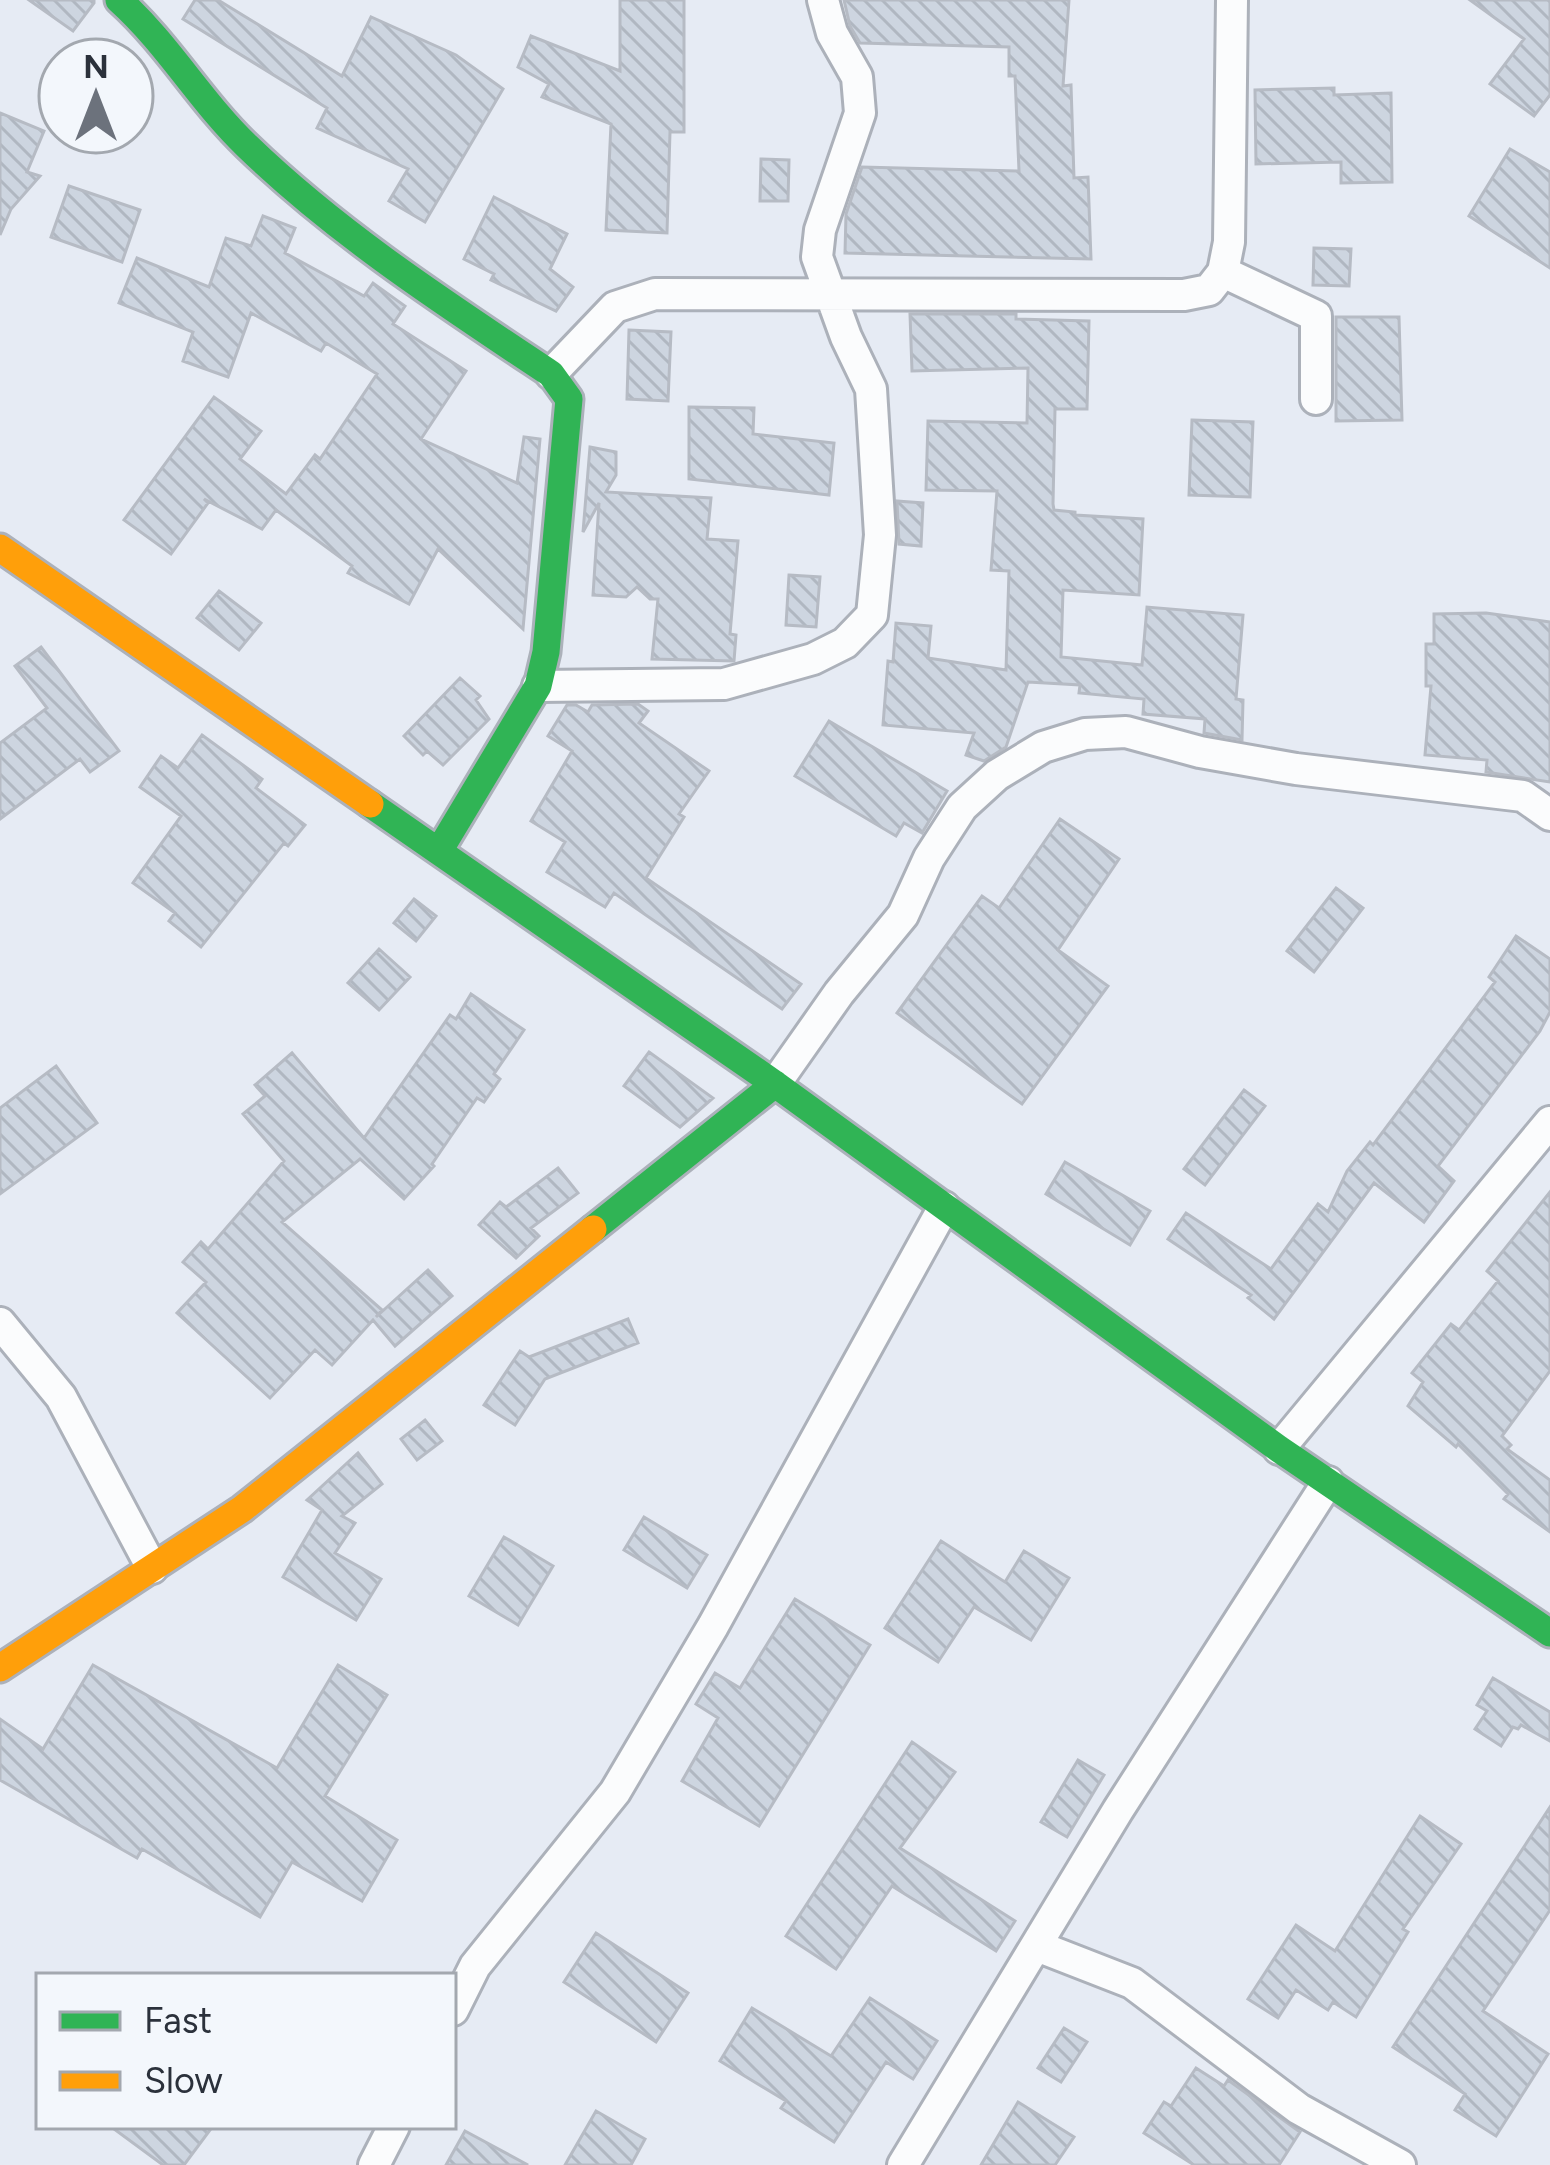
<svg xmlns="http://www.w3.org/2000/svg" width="1550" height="2165" viewBox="0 0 1550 2165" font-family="Figtree,sans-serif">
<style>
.building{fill:url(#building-back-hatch);stroke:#b6bbc4;stroke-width:3}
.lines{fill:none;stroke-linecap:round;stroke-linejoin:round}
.street-casing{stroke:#acb1ba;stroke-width:36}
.fast-casing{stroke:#acb1ba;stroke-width:33}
.slow-casing{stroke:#acb1ba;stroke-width:33}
.street{stroke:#fbfcfd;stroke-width:30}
.fast{stroke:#30b455;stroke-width:27}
.slow{stroke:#ff9f0a;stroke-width:27}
</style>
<defs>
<pattern id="building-back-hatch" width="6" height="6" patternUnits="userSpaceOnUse" patternTransform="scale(3)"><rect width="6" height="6" fill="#cdd5e0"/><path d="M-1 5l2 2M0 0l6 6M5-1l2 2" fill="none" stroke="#b0b7c1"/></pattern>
</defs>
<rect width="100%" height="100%" fill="#e6ebf4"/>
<path class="building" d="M29,0H94V3L73,31Z
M195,0H218L342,76L371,17L456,55L503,89L425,222L389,201L408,169L317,128L327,108L183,19Z
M620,0H684V132H670L667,233L606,230L611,124L542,97L549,84L518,67L531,36L620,71Z
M844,0H1069L1063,86L1071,85L1074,178L1088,177L1091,259L845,253L846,214L862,167L1019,171L1015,76H1009V47L860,43L850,26Z
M1470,0H1550V95L1534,116L1490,84L1524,39Z
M1334,88V95L1391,93L1392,182L1341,183V162L1256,164L1255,90Z
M0,113L44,131L27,172L40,176L11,209L0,235Z
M1510,149L1550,172V268L1469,216Z
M761,159L789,160L788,201H760Z
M69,186L140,210L122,262L51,237Z
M494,197L567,234L550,269L573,287L556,311L491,280L494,274L464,259Z
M263,216L295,228L285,253L364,296L373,283L405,306L393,324L466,371L421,439L517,483L524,437L540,439L523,629L438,549L409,604L348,573L352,566L276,510L262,529L204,499L208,503L171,554L124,520L214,397L261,431L240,459L286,494L315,455L320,459L377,374L326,343L321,351L251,313L228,377L183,361L193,332L119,303L137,258L209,287L226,238L251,246Z
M1314,248L1351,249L1349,286L1313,285Z
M910,314H1016V319L1089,321L1087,409H1055L1053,504L1054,510L1075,512V515L1143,519L1139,595L1063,590L1061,657L1142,665L1147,607L1243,615L1236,699L1243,700L1242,740L1204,733L1205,719L1143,714L1144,699L1079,693L1080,685L1028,682L1006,747L984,761L966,755L974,733L883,725L888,661L893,662L896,623L931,626L928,658L1006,670L1009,571L991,570L997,491L926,490L928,421L1027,423L1028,368L912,371Z
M1336,317H1399L1402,420L1336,421Z
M629,330L671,332L668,401L627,399Z
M689,407L754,408L753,434L834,443L829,495L689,479Z
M1192,420L1253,422L1250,497L1189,495Z
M590,447L616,452V475L606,492L711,498L707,539L738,541L730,634L736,635L734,661L652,659L658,599H650L637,587L626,597L593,595L599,503L583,532Z
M897,501L923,503L921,546L899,544Z
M789,575L820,577L816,627L786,625Z
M219,591L261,623L239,650L197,618Z
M1486,613L1550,622V782L1486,772L1487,760L1425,755L1431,686H1426V644H1434V614Z
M41,647L119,751L90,772L80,759L0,819V743L47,708L15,666Z
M460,678L480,696L476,700L489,719L443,765L427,751L423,755L404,736Z
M638,704L648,711L639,723L709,771L679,814L684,817L646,878L801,984L782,1009L614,893L605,907L547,872L565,842L531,821L572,751L548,736L567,705H576L588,712L592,705Z
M829,721L947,791L922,833L904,823L896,836L795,776Z
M202,735L262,779L256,788L305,825L288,846L284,843L201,947L169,921L175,913L133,883L181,816L140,787L161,756L178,768Z
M1060,819L1119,859L1058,950L1108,986L1022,1104L897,1013L982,896L999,908Z
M1336,888L1363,908L1314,972L1287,951Z
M414,899L436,916L416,941L394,923Z
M1516,936L1550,959V1012L1540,1031L1438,1166L1454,1181L1424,1222L1374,1183L1274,1319L1248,1298L1251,1295L1168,1239L1186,1213L1271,1269L1318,1204L1328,1212L1347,1171L1370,1142L1373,1145L1495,982L1489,977Z
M379,949L410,977L379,1010L348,983Z
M471,994L524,1030L494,1074L500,1079L484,1102L477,1098L432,1164L434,1166L404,1199L360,1159L282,1222L382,1310L376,1317L428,1270L452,1296L395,1346L373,1320L332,1365L315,1350L270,1398L177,1313L206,1282L183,1262L201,1242L208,1249L284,1161L243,1114L265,1096L255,1085L292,1053L364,1138L450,1015L456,1019Z
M649,1052L713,1098L680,1127L624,1086Z
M56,1066L97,1123L0,1194V1108Z
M1244,1090L1265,1106L1205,1185L1184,1169Z
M1065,1162L1150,1211L1130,1245L1046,1194Z
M558,1168L578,1193L531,1228L539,1236L516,1258L479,1225L500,1202L506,1207Z
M1550,1192V1371L1502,1436L1511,1445L1507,1449L1550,1480V1532L1504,1499L1508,1494L1458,1444L1456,1447L1408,1406L1423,1382L1412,1373L1451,1324L1459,1330L1498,1281L1487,1271Z
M628,1319L638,1343L545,1379L515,1425L484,1405L520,1351L529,1357Z
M425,1420L442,1441L417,1460L401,1439Z
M358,1453L382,1484L342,1516L355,1523L335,1553L381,1579L356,1620L283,1577L322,1510L307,1500Z
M644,1517L707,1555L687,1588L624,1550Z
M504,1537L553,1566L518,1625L469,1596Z
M941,1541L1005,1582L1024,1551L1069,1578L1031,1640L974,1607L938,1662L885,1628Z
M795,1599L870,1645L759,1826L682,1781L718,1718L696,1704L715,1673L740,1688Z
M93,1665L277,1768L338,1665L387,1695L325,1796L397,1840L362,1901L292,1862L260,1917L142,1849L137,1858L0,1780V1719L43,1749Z
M1493,1678L1550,1712V1741L1521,1725L1518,1729L1513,1727L1501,1746L1475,1729L1487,1711L1477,1705Z
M912,1742L955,1772L900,1848L1015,1921L996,1951L892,1886L836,1969L786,1936Z
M1078,1760L1104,1775L1067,1837L1041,1822Z
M1550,1807V1910L1483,2011L1548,2054L1496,2136L1455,2110L1465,2094L1393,2047Z
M1420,1816L1461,1844L1403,1929L1408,1932L1356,2017L1333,2002L1328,2010L1296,1990L1278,2018L1248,1999L1296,1925L1335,1951Z
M596,1933L688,1993L656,2042L564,1982Z
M870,1998L937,2041L913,2079L886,2062L834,2142L781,2108L786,2101L720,2061L752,2008L831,2056Z
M1064,2028L1087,2042L1061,2082L1038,2068Z
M1196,2068L1224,2086L1228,2080L1300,2132L1279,2165H1194L1144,2133L1164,2102L1171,2106Z
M1018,2102L1074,2137L1055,2165H981Z
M596,2111L645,2139L631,2165H565Z
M110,2126H213L184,2165H163Z
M465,2131L528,2165H446Z"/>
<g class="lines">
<defs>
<path id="street" d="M1223,272L1316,316V399
M551,374L615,307L655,294L1184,295L1209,290L1223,272L1229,242L1232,0
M538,686L724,684L813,659L845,643L872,615L880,535L871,389L846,337L817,257L820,230L860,113L857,77L832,33L823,0
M775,1084L839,993L903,915L929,858L962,807L997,775L1043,747L1085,734L1126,732L1200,752L1296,769L1523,796L1550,815
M0,1323L61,1397L152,1568
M1279,1449L1550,1122
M1037,1946L1132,1983L1299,2109L1400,2165
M453,2010L475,1966L615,1792L713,1626L944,1207
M374,2165L394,2126
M903,2165L1118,1810L1328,1482"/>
<path id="fast" d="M119,0C168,44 200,101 247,146C338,234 446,304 551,374L569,399L546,652L538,686L439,851
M370,804L775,1084L1279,1449L1550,1633
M593,1229L775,1084"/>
<path id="slow" d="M0,548L370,804
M0,1668L242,1509L593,1229"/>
</defs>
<use href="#street" class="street-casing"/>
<use href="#fast" class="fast-casing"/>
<use href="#slow" class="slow-casing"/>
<use href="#street" class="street"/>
<use href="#fast" class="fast"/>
<use href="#slow" class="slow"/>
</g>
<rect x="36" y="1973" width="420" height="156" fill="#f3f7fc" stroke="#a3a8af" stroke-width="3"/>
<rect x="60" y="2012" width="60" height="18" fill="#30b455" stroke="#a3a8af" stroke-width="3"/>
<text x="144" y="2033" font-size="36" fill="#2b313b">Fast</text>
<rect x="60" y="2072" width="60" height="18" fill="#ff9f0a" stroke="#a3a8af" stroke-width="3"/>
<text x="144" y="2093" font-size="36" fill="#2b313b">Slow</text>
<g transform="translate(96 96)"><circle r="57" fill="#f3f7fc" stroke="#a3a8af" stroke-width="3"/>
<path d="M0-9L21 45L0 30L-21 45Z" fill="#6c727c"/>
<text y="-18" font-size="33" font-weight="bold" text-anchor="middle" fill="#2b313b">N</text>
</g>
</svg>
